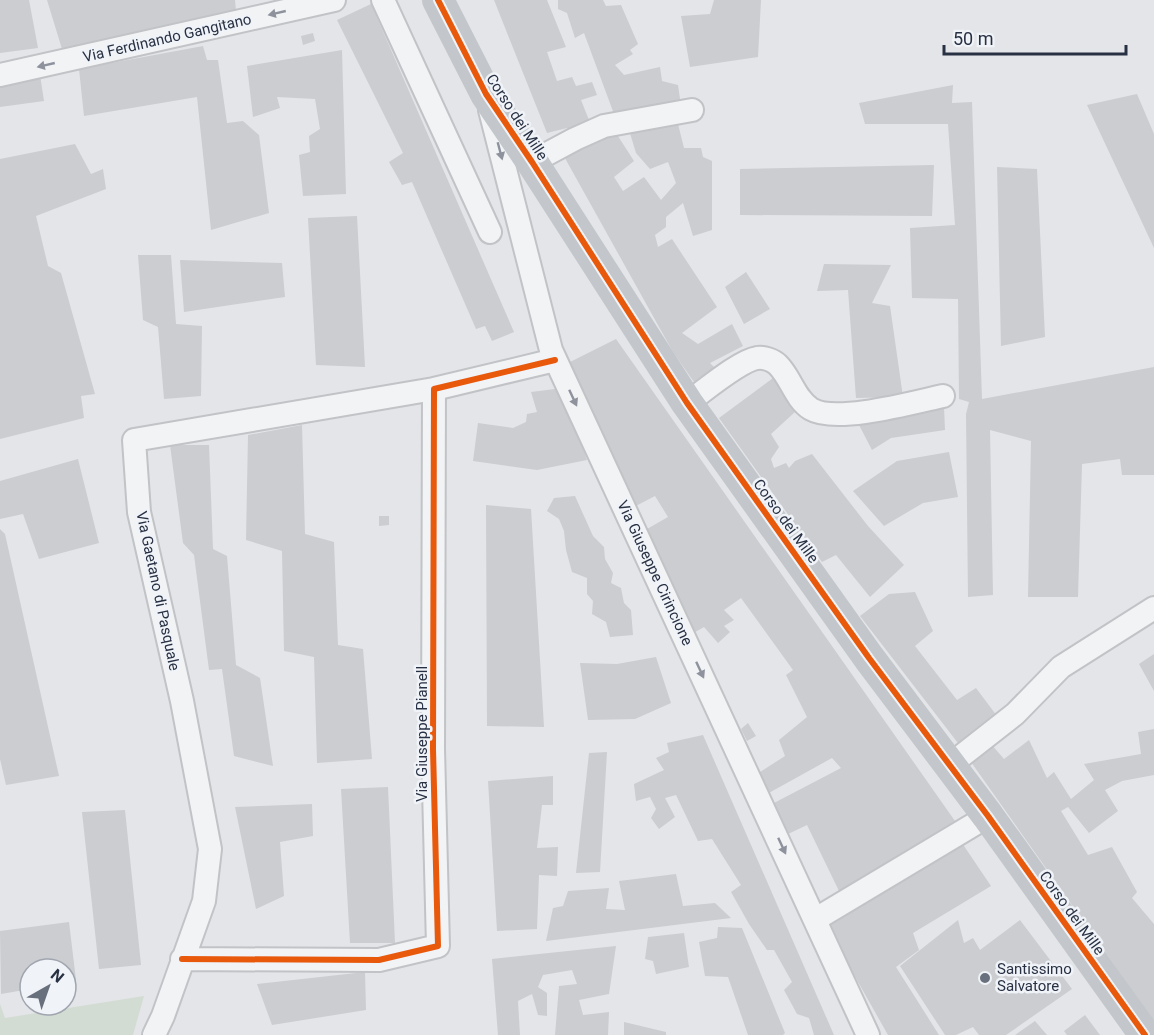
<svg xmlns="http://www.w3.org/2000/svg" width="1154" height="1035" viewBox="0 0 1154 1035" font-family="Roboto,sans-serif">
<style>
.green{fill:#d3dcd3}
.building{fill:#cbcdd1}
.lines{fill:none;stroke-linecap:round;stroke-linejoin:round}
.street-casing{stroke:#c1c3c6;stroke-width:26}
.street{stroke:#f2f3f5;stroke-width:22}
.secondary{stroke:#c3c6ca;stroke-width:32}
.cycleway-casing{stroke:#f0f3f7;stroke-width:10}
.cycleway{stroke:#e8590c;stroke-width:6}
.oneway{fill:#8d929c}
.poi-dot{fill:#69707d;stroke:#f0f3f7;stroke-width:2}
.labels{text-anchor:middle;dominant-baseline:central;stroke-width:5;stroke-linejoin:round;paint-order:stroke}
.street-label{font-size:15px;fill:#283143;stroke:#f0f3f7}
.poi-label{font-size:15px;fill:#283143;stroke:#f0f3f7;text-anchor:start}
</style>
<rect width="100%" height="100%" fill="#e3e5e8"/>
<path class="green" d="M144,996L133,1035H0V1004L5,1018Z"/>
<path class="building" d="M0,0H29L38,48L0,53Z
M47,0H235L236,11L62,49Z
M494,0H547L566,47L547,52L557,81L572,77L576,86L592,82L597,95L581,100L591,125L573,132L567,128L547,133Z
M558,0H603L606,6L621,5L638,44L630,50L633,54L615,65L624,75L660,67L662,81L678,85L681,106L614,114L584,33L575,38L567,13L558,9Z
M714,0H761L758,57L690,67L681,16L710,14Z
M371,4L514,332L492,341L485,326L476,329L412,182L402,185L389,162L403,153L337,20Z
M313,33L315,41L303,45L301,36Z
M203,46L207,60H218L227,123L243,121L259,135L269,213L211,230L197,97L84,116L79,69Z
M342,50L346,194L303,196L299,155L310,152L309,136L320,129L315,99L277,97L280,108L253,117L247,66Z
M40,75L44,101L0,107V82Z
M953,85L952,103L972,102L982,399L1154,367V475H1122L1120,459L1082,464L1078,597H1028L1031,441L990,430L993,595L968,597L966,414L969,402L959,399L958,299L912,298L910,228L955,225L948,124H865L859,103Z
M1137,94L1154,134V248L1087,105Z
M678,124L684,148H701L703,157L712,161V230L693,236L683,203L666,217V227L655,235L658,247L672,239L717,307L682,333L698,344L732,324L743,346L710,363L718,371L694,382L673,352L561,151L614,130L634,161L614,177L623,191L644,177L661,200L676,183L668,162L650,169L636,153L629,130Z
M75,144L91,174L103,169L106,189L36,216L48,266L61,273L95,394L81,396L84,418L0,439V159Z
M934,165L932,216L740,215V169Z
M997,167L1037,169L1045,337L1001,346Z
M357,216L365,367L316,365L308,218Z
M138,255H171L176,324L202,326L201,396L164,399L158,327L143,320Z
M180,260L282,263L285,297L184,312Z
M824,264L891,265L872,303L890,306L903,397L856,398L848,290L817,291Z
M746,272L770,309L744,324L725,287Z
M616,339L955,821L839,891L807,825L786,835L774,803L841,768L832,758L767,794L757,774L785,756L779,740L807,717L786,675L793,670L741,598L724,610L734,620L724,626L730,632L718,643L704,627L690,635L647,529L668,517L655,496L632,508L568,363Z
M773,378L795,412L771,434L779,447L771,459L774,468L786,463L789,468L795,461L812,454L868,526L904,565L870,597L836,555L822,562L719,418Z
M563,388L587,460L537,470L473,461L478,423L513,428L526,422L527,414L537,412L531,392Z
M944,407L945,430L891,438L872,450L858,423Z
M302,425L305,534L334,542L338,645L363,649L372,759L317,763L314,657L284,651L282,551L246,540L248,435Z
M170,445H209L213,549L227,556L236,665L260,678L273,766L234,756L222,669L209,670L194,555L183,543Z
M949,452L958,497L923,503L884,526L853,491L897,461Z
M78,459L99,543L39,559L23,514L0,519V481Z
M575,496L593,536L604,547L605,559L613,573L611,583L621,588L624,603L631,610L633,635L610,637L606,622L592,614L593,601L587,594V578L572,572L566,550L564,531L559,519L547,511L554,498Z
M486,505L531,509L544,727L487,726Z
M379,516H389V525L379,526Z
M0,529L5,534L59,776L6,785L0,759Z
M915,592L933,631L915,646L957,700L976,688L997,716L961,747L860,616L889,594Z
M1154,654V691L1139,664Z
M656,657L671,703L635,719L588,720L580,663L617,664Z
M748,723L756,736L747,741L741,729Z
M1154,729V775L1122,781L1105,790L1118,811L1089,833L1068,807L1061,811L1088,855L1112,847L1137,892L1132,898L1154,924V1021L971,762L991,744L1004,759L1029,740L1047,778L1054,772L1071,799L1094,780L1084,764L1141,754L1138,732Z
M703,735L834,1035H814L809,1018L797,1014L784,990L792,982L774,950H767L749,924L731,892L741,885L712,839L698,841L676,795L665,798L675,817L659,829L651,818L656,809L650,797L636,801L634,784L664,770L656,758L669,752L667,743Z
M607,752L600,872L576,873L589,753Z
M553,776V805H542L537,848L558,847L557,876L539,875L537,929L497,931L488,781Z
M388,787L395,943H350L341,789Z
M312,804L313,836L280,842L284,896L256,909L235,807Z
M125,810L141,965L99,969L82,812Z
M962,843L991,886L913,933L919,950L896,967L939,1035H888L827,927Z
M676,874L683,906L715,903L731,918L546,941L553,908L563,906L568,891L609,888L606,909L625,910L619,881Z
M958,920L964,943L973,938L980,950L1020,920L1072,989L1006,1035H979L973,1027L956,1035H945L900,966Z
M69,922L76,980L66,982V969H30V989L1,994L0,931Z
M718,927L742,928L785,1033L783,1035H748L728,977L705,976L699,942L717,938Z
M684,933L689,967L656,974L653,961L645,959L648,937Z
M616,946L609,994L579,1000L583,1015L609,1012L608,1035H555L559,986L577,984L572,970L543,975L538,987L547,993V1016L538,1015L532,994L518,1001L520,1035H498L492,959Z
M365,972L366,1010L272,1025L257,984Z
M69,993L71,1001L66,1003V994Z
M1085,1015L1100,1035H1067L1064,1031Z
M1035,1021L1047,1035H1015Z
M624,1022L666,1032V1035H624Z"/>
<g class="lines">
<defs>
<path id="street" d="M383,0L490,232
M0,75L334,0
M490,110L551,350L868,1035
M532,162L575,139L604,126L692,110
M687,403C703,392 739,361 757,358C764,357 773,360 778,365C791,378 795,399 811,409C836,424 915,402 943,396
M950,765L1015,714L1061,667L1154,608
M816,919L988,816
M182,959L379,960L438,946L433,749L434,389L555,360
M154,1035L163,1016L204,901L210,849L182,701L139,512L134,440L434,389"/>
</defs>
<use href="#street" class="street-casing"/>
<use href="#street" class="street"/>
<path class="secondary" d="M438,0L486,94L532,162L687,403L869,658L988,816L1145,1035"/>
<defs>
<path id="cycleway" d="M438,0L486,94L532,162L687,403L869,658L988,816L1145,1035
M182,959L379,960L438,946L433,749L434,389L555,360"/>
</defs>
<use href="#cycleway" class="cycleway-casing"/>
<use href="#cycleway" class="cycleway"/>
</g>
<defs><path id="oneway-solid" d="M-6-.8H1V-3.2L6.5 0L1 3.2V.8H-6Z" transform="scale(1.5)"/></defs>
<g class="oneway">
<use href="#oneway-solid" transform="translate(277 13) rotate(167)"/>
<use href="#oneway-solid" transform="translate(46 65) rotate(167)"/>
<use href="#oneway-solid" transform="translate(500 151) rotate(75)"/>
<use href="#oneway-solid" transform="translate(573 398) rotate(65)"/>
<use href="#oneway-solid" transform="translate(700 670) rotate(65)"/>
<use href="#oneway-solid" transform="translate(782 846) rotate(65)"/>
</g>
<circle class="poi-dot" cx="985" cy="978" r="6"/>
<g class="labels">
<g class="street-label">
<text transform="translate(167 38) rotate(-13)">Via Ferdinando Gangitano</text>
<text transform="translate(517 117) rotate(57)">Corso dei Mille</text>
<text transform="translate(786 521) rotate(54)">Corso dei Mille</text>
<text transform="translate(655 573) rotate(65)">Via Giuseppe Cirincione</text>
<text transform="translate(158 591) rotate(78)">Via Gaetano di Pasquale</text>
<text transform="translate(422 734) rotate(-90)">Via Giuseppe Pianell</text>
<text transform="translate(1072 913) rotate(54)">Corso dei Mille</text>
</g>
<g class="poi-label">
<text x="997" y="969">Santissimo<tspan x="997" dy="17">Salvatore</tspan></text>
</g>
</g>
<g transform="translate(48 987) rotate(40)"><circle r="28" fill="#f0f3f7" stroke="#a0a5af" stroke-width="1.5"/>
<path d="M0-4.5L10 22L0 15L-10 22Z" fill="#69707d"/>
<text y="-9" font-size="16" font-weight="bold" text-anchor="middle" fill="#283143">N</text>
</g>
<path d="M944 45v9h182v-9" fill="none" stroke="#283143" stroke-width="3"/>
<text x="953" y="45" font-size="18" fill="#283143" stroke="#f0f3f7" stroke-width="4.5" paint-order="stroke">50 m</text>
</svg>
